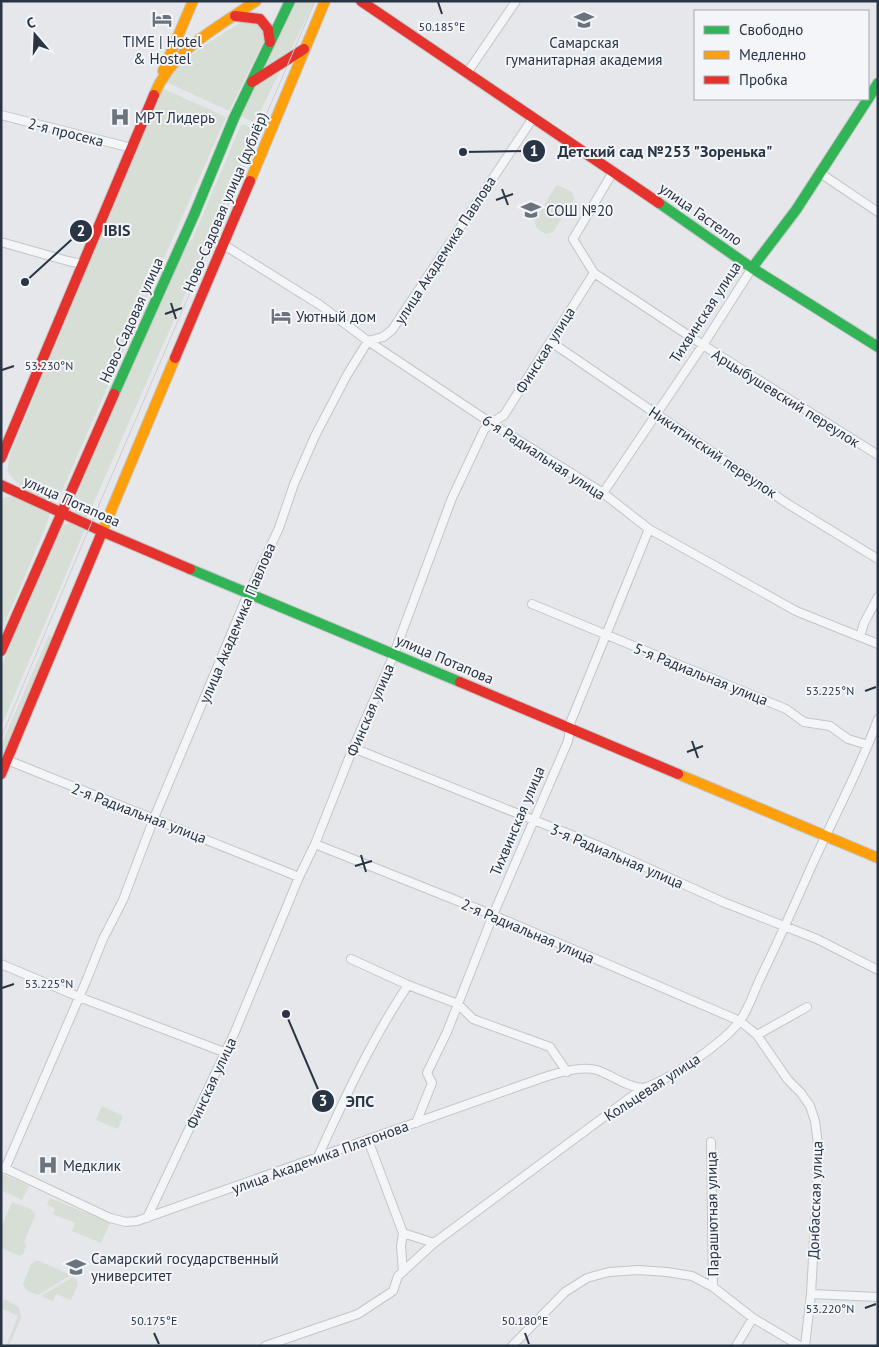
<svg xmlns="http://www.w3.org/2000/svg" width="879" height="1347" viewBox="0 0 879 1347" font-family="'PT Sans',sans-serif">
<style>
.green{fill:#d6ded5}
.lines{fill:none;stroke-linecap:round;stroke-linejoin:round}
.street-casing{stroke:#c3c5c8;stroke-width:10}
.fast-casing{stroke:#c3c5c8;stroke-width:12}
.slow-casing{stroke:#c3c5c8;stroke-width:12}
.jam-casing{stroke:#c3c5c8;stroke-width:12}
.street{stroke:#f4f5f6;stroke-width:8}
.fast{stroke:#30b455;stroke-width:10}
.slow{stroke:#ff9f0a;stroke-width:10}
.jam{stroke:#e5322d;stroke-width:10}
.tram{stroke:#cdcfd1;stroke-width:1}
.ticks{fill:none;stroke:#293545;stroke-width:2}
.labels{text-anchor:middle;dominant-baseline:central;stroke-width:4;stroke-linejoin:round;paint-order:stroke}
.poi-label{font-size:15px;fill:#293545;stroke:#f3f5f9;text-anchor:start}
.street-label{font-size:15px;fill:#293545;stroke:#f3f5f9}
.ticks-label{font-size:12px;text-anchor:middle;fill:#293545;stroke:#f3f5f9;stroke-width:4;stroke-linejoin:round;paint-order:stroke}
.leader{fill:none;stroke:#293545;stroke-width:2}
.callout-dot{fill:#293545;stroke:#f3f5f9;stroke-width:2}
.mark-label{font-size:15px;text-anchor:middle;font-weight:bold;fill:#fff}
.callout-label{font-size:16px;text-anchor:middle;font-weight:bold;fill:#293545;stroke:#f3f5f9;stroke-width:4;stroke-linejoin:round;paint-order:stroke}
</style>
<rect width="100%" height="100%" fill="#e5e7ea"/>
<path class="green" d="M295,1H315L259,114L252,122L242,116Z
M245,20L262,26L266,36L229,111L166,82C190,52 212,40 245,20Z
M162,88L226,117L58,500C36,502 19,487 7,471L10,455Z
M241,125H245L257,131L87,518C79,519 74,512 73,505L121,386L188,239L192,240Z
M558,185L572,192L574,199L553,232L546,234C540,230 534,228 535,220L555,187Z
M16,496L44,505L50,514L44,531L1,632V498Z
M69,523H75L86,527L1,727V667L58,533L63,526Z
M49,635L53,638L1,758V745Z
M102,1106L123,1116L118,1129L96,1120Z
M1,1173L29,1186L22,1200L1,1190Z
M50,1198L110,1223L101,1243L72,1231L75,1223L53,1214L55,1208L47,1205Z
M12,1202L31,1209L35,1215L24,1242L26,1245L23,1254L20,1256L1,1248V1227Z
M35,1261H39L71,1275L38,1295L26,1290L23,1284L31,1264Z
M73,1277L77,1280L78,1284L71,1300L56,1294L53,1301L41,1296Z
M4,1299L19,1307L21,1318L9,1346H6L18,1316L1,1308Z"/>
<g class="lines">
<defs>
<path id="street" d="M467,73L516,1
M1,115L132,148
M820,173L878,212
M1,242L68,261L83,264
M224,245L320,305L368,341L491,423L603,493L649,529L796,611L878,644
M594,273L703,345L878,455
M551,342L788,504L878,559
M603,493L703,345L752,268
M532,604L786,709L804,722L830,726L848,739L868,745
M860,637L864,623L878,597
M353,748L599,846L723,902L817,939L878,970
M7,760L299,877
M315,844L493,915L740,1021L757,1035L788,1080L801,1093L810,1106L815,1121L819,1152L811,1294L805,1346
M351,959L408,985L458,1004L473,1019L550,1047L567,1072
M1,964L79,997L224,1052
M757,1035L807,1007
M416,1123L432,1083L427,1073L447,1032L493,915L568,741L571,721L649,529
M368,1140L403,1233L434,1243
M711,1142L713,1287
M317,1159C344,1099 372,1039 408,985
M2,1167L110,1218L126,1222L137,1221L519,1086C540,1079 575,1064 597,1070C614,1076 624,1086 643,1088
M5,1169L87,979L103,939L123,900L154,818L245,601L279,528L294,484L315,436L347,375L368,341L383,337L392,330L533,118
M147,1218L234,1034L299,877L315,844L353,748L392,659L452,498L484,430L491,423L504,415L594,273L573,239L613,172
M403,1233L401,1246L403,1271
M811,1294L878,1297
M265,1346L358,1314L393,1291L398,1276L434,1243L643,1088C668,1081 723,1043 739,1022C748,1011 753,994 759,981C775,948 790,915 805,881C828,827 858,775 878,719
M512,1346L565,1292L587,1278L609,1272L638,1270L667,1272L692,1276L713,1287L753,1318L800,1346
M736,1346L753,1318"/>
<path id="fast" d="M868,99L878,83
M659,203L752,268L878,347
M752,268L796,210L868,99
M114,394L194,215L234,118L290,1
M190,569L460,682"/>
<path id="slow" d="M163,71L193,1
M154,95C173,49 217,28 256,1
M250,181L325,1
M100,537L175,358
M678,774L878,858"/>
<path id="jam" d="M361,1L659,203
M235,16L260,19L268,29L270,42
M252,82L304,49
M175,358L250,181
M1,458L154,95
M1,485L108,534L190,569
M1,651L114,394
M460,682L678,774
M1,774L100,537"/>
</defs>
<use href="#street" class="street-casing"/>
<use href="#fast" class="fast-casing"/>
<use href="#slow" class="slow-casing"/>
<use href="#jam" class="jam-casing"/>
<use href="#street" class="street"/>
<use href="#fast" class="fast"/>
<use href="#slow" class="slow"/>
<use href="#jam" class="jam"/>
<path class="tram" d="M1,738L90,526L315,1"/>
</g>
<path class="ticks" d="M438,2L442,14M502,189L508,205M496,200L513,194M171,303L176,319M165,314L182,308M2,370L14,366M865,691L876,687M692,741L698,758M687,752L703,746M361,855L366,872M355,866L372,861M2,988L14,984M865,1308L876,1304M154,1333L159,1344M525,1333L529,1344"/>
<defs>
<symbol id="hotel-bare" viewBox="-9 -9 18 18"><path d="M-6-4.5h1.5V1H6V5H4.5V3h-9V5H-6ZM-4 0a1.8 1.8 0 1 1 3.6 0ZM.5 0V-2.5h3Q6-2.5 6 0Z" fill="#6b737f" stroke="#f3f5f9" stroke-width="2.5" paint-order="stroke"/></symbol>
<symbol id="university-bare" viewBox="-9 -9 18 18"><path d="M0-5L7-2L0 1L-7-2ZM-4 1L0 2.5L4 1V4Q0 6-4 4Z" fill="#6b737f" stroke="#f3f5f9" stroke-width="2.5" paint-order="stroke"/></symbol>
<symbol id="hospital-bare" viewBox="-9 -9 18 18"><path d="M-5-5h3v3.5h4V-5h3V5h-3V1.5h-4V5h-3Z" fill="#6b737f" stroke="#f3f5f9" stroke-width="2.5" paint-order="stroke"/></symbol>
<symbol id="school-bare" viewBox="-9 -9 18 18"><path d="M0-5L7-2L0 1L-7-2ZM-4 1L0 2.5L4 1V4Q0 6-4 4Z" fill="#6b737f" stroke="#f3f5f9" stroke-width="2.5" paint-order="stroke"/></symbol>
</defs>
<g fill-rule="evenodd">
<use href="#hotel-bare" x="148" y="5" width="28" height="28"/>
<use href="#university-bare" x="570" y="6" width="28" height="28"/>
<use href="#hospital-bare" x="106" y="103" width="28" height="28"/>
<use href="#school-bare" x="517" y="196" width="28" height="28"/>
<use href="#hotel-bare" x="267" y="302" width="28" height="28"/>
<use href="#hospital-bare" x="34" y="1151" width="28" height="28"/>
<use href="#university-bare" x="62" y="1253" width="28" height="28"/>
</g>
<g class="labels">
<g class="poi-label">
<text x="162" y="41" text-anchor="middle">TIME | Hotel<tspan x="162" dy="17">&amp; Hostel</tspan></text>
<text x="584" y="42" text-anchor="middle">Самарская<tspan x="584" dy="17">гуманитарная академия</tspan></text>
<text x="135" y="117">МРТ Лидерь</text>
<text x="546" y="210">СОШ №20</text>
<text x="296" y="316">Уютный дом</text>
<text x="63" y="1165">Медклик</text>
<text x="91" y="1258">Самарский государственный<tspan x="91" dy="17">университет</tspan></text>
</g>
<g class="street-label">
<text transform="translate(66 132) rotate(14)">2-я просека</text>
<text transform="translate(225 202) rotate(-67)">Ново-Садовая улица (дублёр)</text>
<text transform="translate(701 214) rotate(35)">улица Гастелло</text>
<text transform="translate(445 250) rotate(-57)">улица Академика Павлова</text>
<text transform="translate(705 312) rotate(-57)">Тихвинская улица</text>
<text transform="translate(131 320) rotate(-66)">Ново-Садовая улица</text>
<text transform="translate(545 350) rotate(-58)">Финская улица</text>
<text transform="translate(786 398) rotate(32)">Арцыбушевский переулок</text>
<text transform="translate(713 452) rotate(34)">Никитинский переулок</text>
<text transform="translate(544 457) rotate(33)">6-я Радиальная улица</text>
<text transform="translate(72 501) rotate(24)">улица Потапова</text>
<text transform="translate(237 623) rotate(-67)">улица Академика Павлова</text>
<text transform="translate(445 659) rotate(23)">улица Потапова</text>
<text transform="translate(701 674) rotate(22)">5-я Радиальная улица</text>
<text transform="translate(370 710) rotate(-67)">Финская улица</text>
<text transform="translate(139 813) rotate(21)">2-я Радиальная улица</text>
<text transform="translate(517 821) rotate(-67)">Тихвинская улица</text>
<text transform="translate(617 856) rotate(23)">3-я Радиальная улица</text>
<text transform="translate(528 931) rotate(23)">2-я Радиальная улица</text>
<text transform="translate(211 1083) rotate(-65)">Финская улица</text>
<text transform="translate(652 1087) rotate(-33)">Кольцевая улица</text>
<text transform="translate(320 1157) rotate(-20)">улица Академика Платонова</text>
<text transform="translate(815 1200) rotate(-88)">Донбасская улица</text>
<text transform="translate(712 1214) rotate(-91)">Парашютная улица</text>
</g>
</g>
<g class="ticks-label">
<text x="442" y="31">50.185°E</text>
<text x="49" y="370">53.230°N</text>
<text x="830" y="695">53.225°N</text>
<text x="49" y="988">53.225°N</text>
<text x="830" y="1313">53.220°N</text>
<text x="154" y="1325">50.175°E</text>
<text x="525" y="1325">50.180°E</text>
</g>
<path class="leader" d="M463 152L534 151M25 282L81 231M286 1014L323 1101"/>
<g class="callout-dot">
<circle cx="463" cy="152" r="5"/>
<circle cx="25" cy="282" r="5"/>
<circle cx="286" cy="1014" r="5"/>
<circle cx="534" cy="151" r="12"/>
<circle cx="81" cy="231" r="12"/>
<circle cx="323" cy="1101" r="12"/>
</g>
<g class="mark-label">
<text x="534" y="156">1</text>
<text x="81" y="236">2</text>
<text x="323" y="1106">3</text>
</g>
<g class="callout-label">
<text x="665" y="157">Детский сад №253 "Зоренька"</text>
<text x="117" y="236">IBIS</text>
<text x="360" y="1107">ЭПС</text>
</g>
<rect width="879" height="1347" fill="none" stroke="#293545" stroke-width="5"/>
<rect x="694" y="10" width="175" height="90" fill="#f3f5f9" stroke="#a2a8b1"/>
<rect x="704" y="26" width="25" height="8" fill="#30b455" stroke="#a2a8b1"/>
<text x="739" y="35" font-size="15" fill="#293545">Свободно</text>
<rect x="704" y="51" width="25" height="8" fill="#ff9f0a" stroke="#a2a8b1"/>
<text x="739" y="60" font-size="15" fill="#293545">Медленно</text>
<rect x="704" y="76" width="25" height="8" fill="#e5322d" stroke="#a2a8b1"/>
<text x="739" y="85" font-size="15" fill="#293545">Пробка</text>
<g transform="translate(35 35) rotate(341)" stroke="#f3f5f9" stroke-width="4" paint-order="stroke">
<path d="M0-4L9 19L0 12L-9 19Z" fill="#293545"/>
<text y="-8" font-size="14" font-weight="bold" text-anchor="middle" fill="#293545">С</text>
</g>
</svg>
